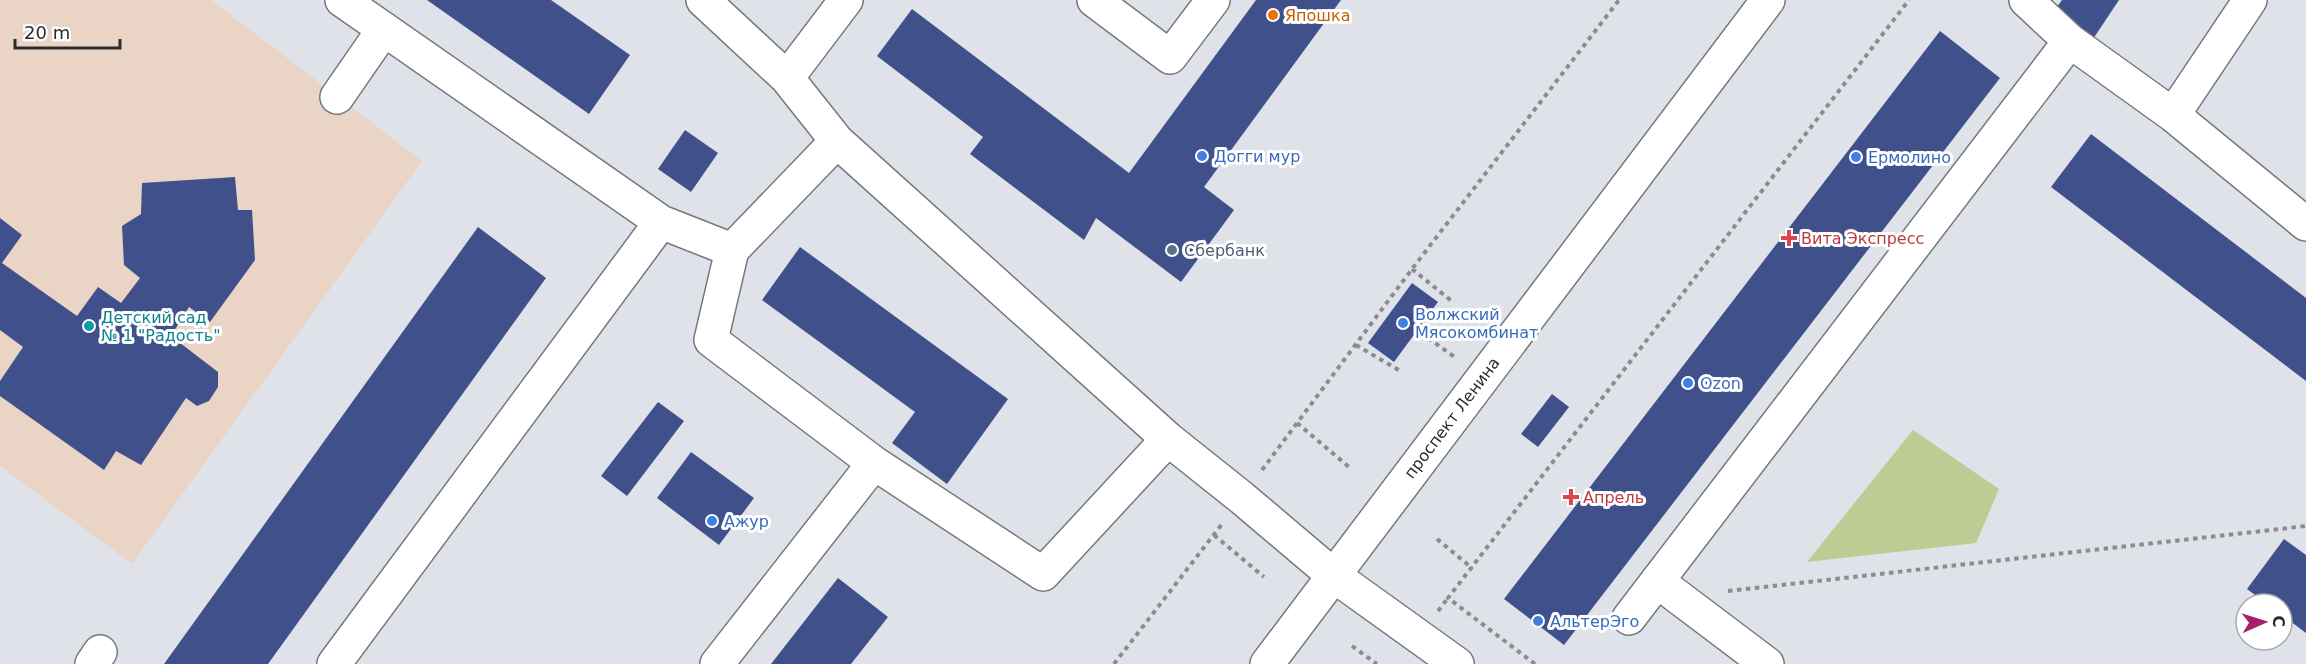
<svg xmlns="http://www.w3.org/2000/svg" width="2306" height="664" viewBox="0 0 2306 664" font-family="'DejaVu Sans',sans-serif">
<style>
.education{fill:#e9d4c6}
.green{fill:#bdcc93}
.building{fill:#40508b}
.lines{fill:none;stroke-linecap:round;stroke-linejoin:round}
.minor-casing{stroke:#76787e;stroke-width:36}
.major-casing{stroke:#76787e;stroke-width:36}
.path{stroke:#8b8c92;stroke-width:4;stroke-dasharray:4.5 4.5;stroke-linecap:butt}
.minor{stroke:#fff;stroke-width:33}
.major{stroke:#fff;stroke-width:33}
.food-dot{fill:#e8710a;stroke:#fff;stroke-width:2}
.shop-dot{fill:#3f7fe0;stroke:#fff;stroke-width:2}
.health-dot{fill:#e0444e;stroke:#fff;stroke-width:2}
.service-dot{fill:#5c6f8a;stroke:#fff;stroke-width:2}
.culture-dot{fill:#0f9aa8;stroke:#fff;stroke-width:2}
.labels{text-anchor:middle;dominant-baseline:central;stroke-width:6;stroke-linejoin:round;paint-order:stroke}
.food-label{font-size:16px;fill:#c56008;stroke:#fff;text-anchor:start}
.shop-label{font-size:16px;fill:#366cbe;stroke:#fff;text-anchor:start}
.health-label{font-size:16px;fill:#be3a42;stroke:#fff;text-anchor:start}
.service-label{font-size:16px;fill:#4e5e75;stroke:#fff;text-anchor:start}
.culture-label{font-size:16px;fill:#0d838f;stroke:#fff;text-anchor:start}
.street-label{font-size:16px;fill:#2c2c2f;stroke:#fff}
</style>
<rect width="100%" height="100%" fill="#e0e2e9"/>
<path class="education" d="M0,0H211L422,161L132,564L0,466Z"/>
<path class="green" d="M1913,430L1999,489L1976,543L1807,562Z"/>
<path class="building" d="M427,0H551L630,55L589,114Z
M1256,0H1341L1204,187L1234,210L1181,282L1096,218L1084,240L970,154L983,137L877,56L912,9L1129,173Z
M2062,0H2119L2093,39L2054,11Z
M1940,31L2000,78L1564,645L1504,599Z
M685,130L718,153L691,192L658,169Z
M2091,134L2306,298V381L2051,187Z
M235,177L238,210H252L255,260L210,322L189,307L171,336L218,372V387L209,401L197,406L186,398L141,465L116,451L104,470L0,396V381L23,347L0,330V218L22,235L2,263L77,316L98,287L121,303L140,278L124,265L122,226L141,214L142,183Z
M478,227L546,278L268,664H164Z
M800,247L1008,399L947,484L892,443L915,412L762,300Z
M1412,283L1438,302L1394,362L1368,343Z
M1552,394L1569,407L1538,447L1521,434Z
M658,402L684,421L627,496L601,476Z
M691,452L754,498L719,545L657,498Z
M2284,539L2306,555V633L2282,615V604H2267L2247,589Z
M838,578L888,617L851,664H771Z"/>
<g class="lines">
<defs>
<path id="minor" d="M342,0L661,222L732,250
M703,0L787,78L837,141L1168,439L1242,498L1333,575L1457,664
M1094,0L1170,57L1213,0
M2026,0L2070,41L2173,115L2306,224
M787,78L846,0
M337,97L384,29
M2173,115L2250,0
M837,141L732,250L711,340L874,463L1043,574L1168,439
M1657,581L1767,664
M1629,618L2070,41
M92,664L100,652
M334,664L661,222
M717,664L874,463"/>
<path id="major" d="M1267,664L1768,0"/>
</defs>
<use href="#minor" class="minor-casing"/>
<use href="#major" class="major-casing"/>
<path class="path" d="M1412,269L1454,303
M1428,338L1456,358
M1356,345L1402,372
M1297,423L1349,467
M1262,470L1412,269L1619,0
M1214,535L1264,577
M1437,539L1472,568
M1728,591L2306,526
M1438,611L1448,598
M1352,646L1377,664
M1114,664L1222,524
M1535,664L1448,598L1909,0"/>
<use href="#minor" class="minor"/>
<use href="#major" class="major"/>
</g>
<circle class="food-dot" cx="1273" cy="15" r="6"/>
<g class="shop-dot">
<circle cx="1202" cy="156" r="6"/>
<circle cx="1856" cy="157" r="6"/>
<circle cx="1403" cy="323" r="6"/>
<circle cx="1688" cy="383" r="6"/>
<circle cx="712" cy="521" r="6"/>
<circle cx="1538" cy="621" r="6"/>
</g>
<g class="health-dot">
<path d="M1786 229h6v6h6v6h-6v6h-6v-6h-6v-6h6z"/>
<path d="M1568 488h6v6h6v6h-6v6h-6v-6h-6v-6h6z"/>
</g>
<circle class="service-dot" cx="1172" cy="250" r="6"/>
<circle class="culture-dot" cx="89" cy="326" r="6"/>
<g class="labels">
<g class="food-label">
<text x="1285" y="15">Япошка</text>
</g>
<g class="shop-label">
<text x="1214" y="156">Догги мур</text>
<text x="1868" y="157">Ермолино</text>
<text x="1415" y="314">Волжский<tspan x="1415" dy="18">Мясокомбинат</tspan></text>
<text x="1700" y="383">Ozon</text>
<text x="724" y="521">Ажур</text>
<text x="1550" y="621">АльтерЭго</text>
</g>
<g class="health-label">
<text x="1801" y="238">Вита Экспресс</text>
<text x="1583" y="497">Апрель</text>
</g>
<g class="service-label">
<text x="1184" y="250">Сбербанк</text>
</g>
<g class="culture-label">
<text x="101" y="317">Детский сад<tspan x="101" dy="18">№ 1 "Радость"</tspan></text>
</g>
<g class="street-label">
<text transform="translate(1452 418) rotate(-53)">проспект Ленина</text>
</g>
</g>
<g transform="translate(2264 622) rotate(87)"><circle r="28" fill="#ffffff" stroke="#ababac" stroke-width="1.5"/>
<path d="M0-4.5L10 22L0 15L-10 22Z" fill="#a6216b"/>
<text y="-9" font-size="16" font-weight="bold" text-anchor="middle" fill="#2c2c2f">С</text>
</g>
<path d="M15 39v9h105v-9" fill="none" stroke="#2c2c2f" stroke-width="3"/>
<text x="24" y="39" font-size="18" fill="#2c2c2f" stroke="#ffffff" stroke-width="4.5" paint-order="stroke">20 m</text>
</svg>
